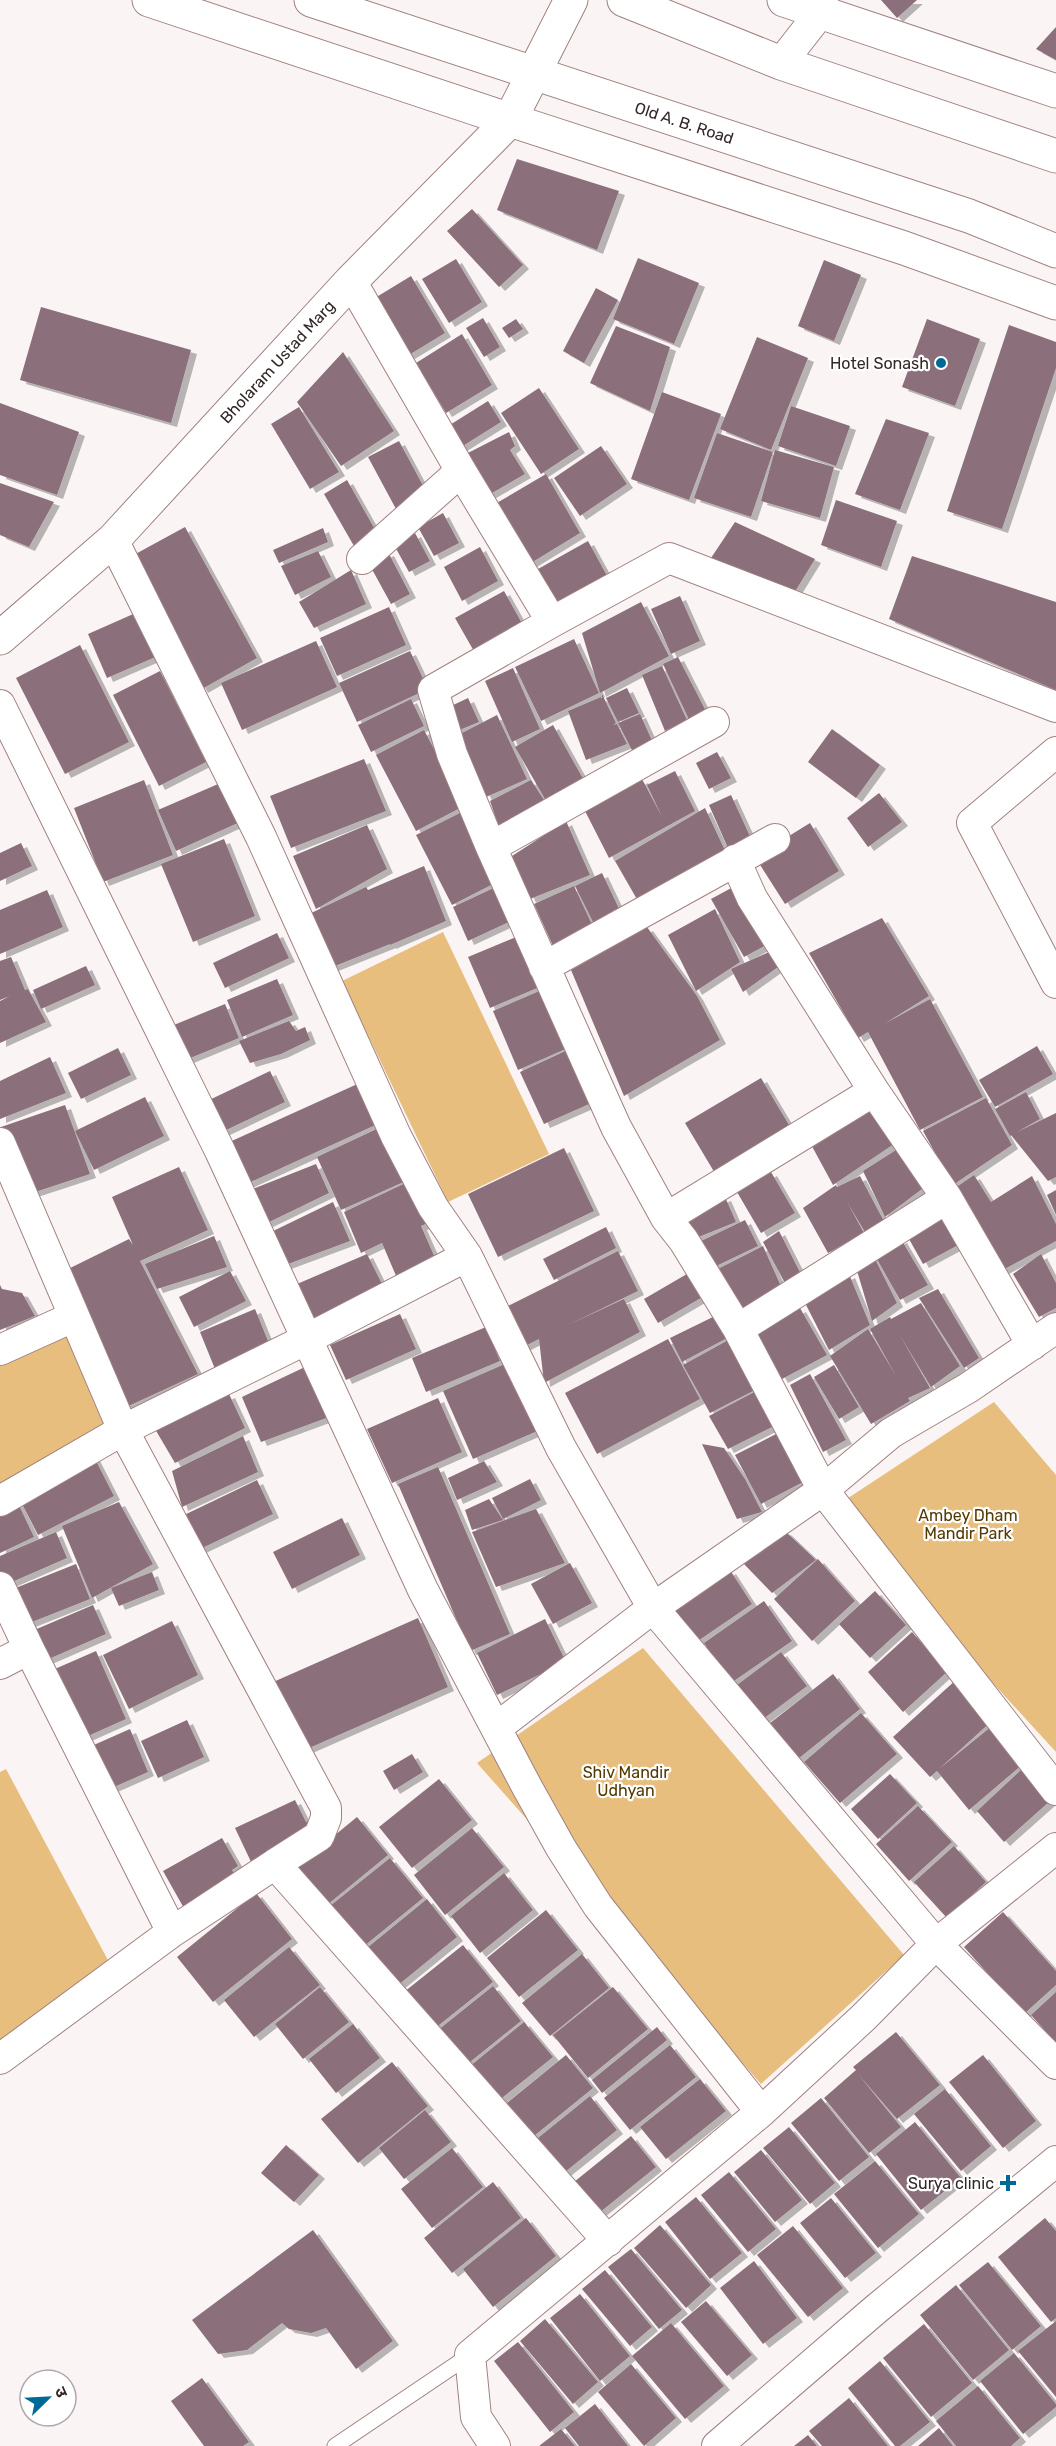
<svg xmlns="http://www.w3.org/2000/svg" width="1056" height="2446" viewBox="0 0 1056 2446" font-family="Rubik,'Noto Sans Devanagari',sans-serif">
<style>
.green{fill:#e7be7e}
.building{fill:#8b707b;filter:url(#shadow)}
.lines{fill:none;stroke-linecap:round;stroke-linejoin:round}
.lane-casing{stroke:#a08281;stroke-width:17}
.street-casing{stroke:#a08281;stroke-width:32}
.secondary-casing{stroke:#a08281;stroke-width:35}
.lane{stroke:#fff;stroke-width:15}
.street{stroke:#fff;stroke-width:30}
.secondary{stroke:#fff;stroke-width:33}
.poi-dot{fill:#016996;stroke:#fff;stroke-width:2}
.labels{text-anchor:middle;dominant-baseline:central;stroke-width:4.5;stroke-linejoin:round;paint-order:stroke}
.street-label{font-size:16px;fill:#332727;stroke:#fff}
.poi-label{font-size:16px;fill:#332727;stroke:#fff;text-anchor:end}
.park-label{font-size:16px;fill:#543902;stroke:#fff}
</style>
<defs>
<filter id="shadow"><feDropShadow dx="6" dy="4" stdDeviation="0" flood-color="#0004"/></filter>
</defs>
<rect width="100%" height="100%" fill="#fbf4f4"/>
<path class="green" d="M443,932L549,1154L448,1202L342,981Z
M69,1330L117,1426L0,1486V1366Z
M994,1402L1056,1475V1752L833,1508Z
M643,1648L904,1955L761,2084L477,1763Z
M6,1769L110,1964L0,2046V1772Z"/>
<path class="building" d="M881,0H917L897,18Z
M1056,27V60L1036,49Z
M517,159L619,191L597,250L497,210Z
M472,209L523,265L499,287L447,231Z
M638,258L699,283L674,344L613,319Z
M456,259L482,302L449,323L422,279Z
M824,260L861,275L834,341L798,326Z
M411,276L445,333L404,358L370,301Z
M596,288L618,300L584,363L563,351Z
M41,307L191,350L171,423L20,380Z
M483,318L500,347L484,357L466,328Z
M516,319L523,329L509,338L502,328Z
M927,319L980,339L955,406L902,387Z
M1009,325L1056,342V368L1002,529L947,511Z
M616,326L670,347L650,411L590,383Z
M462,334L492,385L446,413L416,363Z
M757,337L808,358L771,450L720,429Z
M343,352L394,431L341,466L297,402Z
M539,388L579,449L541,474L501,413Z
M662,392L721,414L689,500L631,479Z
M488,401L501,422L458,449L445,428Z
M0,403L79,432L57,495L0,475Z
M791,406L850,426L836,466L778,446Z
M299,407L339,472L310,489L271,424Z
M886,419L929,433L900,510L855,494Z
M509,432L515,446L510,450L525,474L485,497L462,456Z
M717,433L773,452L751,517L694,498Z
M399,441L427,493L396,509L368,457Z
M601,446L627,484L580,516L554,478Z
M775,450L834,467L820,518L761,501Z
M546,474L580,533L531,563L495,504Z
M347,480L377,533L354,546L324,494Z
M0,483L54,502L29,547L0,535Z
M836,500L897,521L881,567L821,545Z
M443,513L459,543L434,556L418,527Z
M735,522L815,559L791,598L709,561Z
M185,527L257,658L202,689L130,557Z
M323,528L328,542L279,563L273,550Z
M415,533L430,561L409,572L394,545Z
M588,541L611,583L561,611L538,569Z
M480,547L498,581L462,601L444,567Z
M318,551L331,577L295,595L281,566Z
M388,552L410,594L391,604L368,562Z
M912,556L1056,602V690L889,619Z
M351,570L366,604L314,628L299,602Z
M504,591L524,627L475,653L455,618Z
M680,596L700,641L671,654L651,609Z
M641,602L669,656L600,693L582,633Z
M389,607L406,645L337,676L320,638Z
M140,611L160,655L107,678L88,634Z
M574,639L599,693L541,721L515,667Z
M316,641L337,687L242,730L221,683Z
M80,645L129,742L65,774L16,678Z
M410,651L428,689L357,722L339,683Z
M678,657L709,717L692,726L663,664Z
M662,666L687,720L665,731L642,675Z
M513,668L540,729L512,742L485,681Z
M160,671L206,762L159,786L113,695Z
M627,688L639,713L618,722L606,698Z
M602,694L616,723L613,725L617,724L627,744L586,760L568,711L601,697L602,699Z
M468,698L479,722L457,731L447,708Z
M411,699L424,726L371,752L358,725Z
M640,714L654,745L635,756L618,723Z
M497,715L527,779L486,797L460,734Z
M553,725L586,784L549,806L515,747Z
M832,729L880,765L856,798L808,762Z
M424,730L464,806L416,831L376,755Z
M717,752L731,778L709,789L696,763Z
M364,759L386,811L291,848L270,796Z
M675,771L695,811L609,858L584,809L642,779L662,817L647,785Z
M144,780L173,855L103,882L74,808Z
M531,780L552,812L500,830L490,801Z
M225,781L242,821L176,851L158,810Z
M879,793L902,822L868,847L847,818Z
M731,795L754,845L731,855L709,805Z
M705,808L729,859L642,908L615,861Z
M462,812L497,882L452,905L416,835Z
M566,821L590,875L530,899L512,856Z
M810,823L839,871L785,904L755,857Z
M367,825L387,869L316,909L293,856Z
M224,839L255,916L193,942L161,864Z
M21,843L32,866L0,881V853Z
M424,866L446,921L390,945V944L330,968L307,915L366,887L368,890Z
M602,873L623,917L597,930L575,886Z
M498,886L513,920L468,941L453,907Z
M574,886L596,933L553,946L534,904Z
M735,886L768,944L744,957L711,899Z
M47,890L63,927L0,954V910Z
M715,909L740,962L696,991L668,935Z
M882,918L929,996L884,1024L930,999L983,1097L920,1130L868,1032L858,1038L809,953Z
M647,927L697,996L720,1040L624,1096L571,970Z
M277,933L289,958L225,988L213,963Z
M521,935L542,986L490,1008L468,957Z
M778,948L785,962L743,992L731,969Z
M11,957L25,990L28,989L46,1022L0,1043V1001L10,996L0,1000V961Z
M86,966L95,985L41,1009L33,990Z
M277,979L293,1015L242,1037L227,1000Z
M544,989L570,1047L518,1070L493,1011Z
M225,1004L239,1038L183,1061L169,1027Z
M289,1021L296,1031L305,1027L310,1040L281,1054L250,1063L239,1041Z
M1037,1046L1053,1074L995,1107L979,1080Z
M118,1048L131,1075L81,1099L68,1073Z
M572,1048L596,1101L544,1124L520,1072Z
M50,1057L66,1093L0,1119V1081Z
M270,1071L285,1102L220,1133L205,1102Z
M761,1078L792,1130L716,1175L685,1123Z
M364,1081L382,1122L244,1185L225,1144Z
M1026,1092L1040,1119L1010,1136L995,1109Z
M145,1097L164,1136L94,1170L75,1131Z
M986,1098L1012,1145L953,1185L923,1131Z
M871,1100L897,1142L833,1185L808,1139Z
M65,1105L90,1174L32,1193L1,1127Z
M1056,1113V1177L1048,1181L1011,1135Z
M383,1126L408,1180L341,1210L317,1157Z
M564,1148L594,1211L498,1257L468,1194Z
M896,1150L922,1189L885,1217L863,1171Z
M316,1164L329,1193L261,1226L245,1192Z
M179,1167L208,1230L140,1261L198,1374L122,1409L58,1274L129,1239L133,1245L112,1197Z
M771,1172L795,1213L761,1233L737,1192Z
M974,1175L991,1202L1032,1176L1056,1224V1241L1003,1270L955,1188Z
M860,1176L887,1227L868,1237L847,1202L864,1233L828,1253L803,1208L836,1185L837,1187Z
M412,1180L430,1222L421,1226L439,1267L400,1285L382,1243L361,1253L344,1212Z
M1056,1190V1215L1047,1195Z
M725,1197L736,1222L696,1238L686,1214Z
M333,1202L350,1241L280,1267L267,1234Z
M941,1209L960,1244L923,1264L904,1230Z
M745,1220L758,1246L712,1268L699,1242Z
M606,1227L616,1248L554,1280L543,1259Z
M779,1231L804,1280L787,1287L763,1242Z
M214,1236L227,1267L157,1289L145,1264Z
M901,1239L928,1285L900,1300L873,1252Z
M763,1246L784,1293L745,1318L714,1271Z
M618,1251L638,1291L568,1325L624,1299L640,1332L544,1383L539,1339L519,1349L500,1310Z
M367,1254L385,1290L314,1327L297,1284Z
M1041,1254L1056,1283V1308L1039,1317L1013,1274Z
M873,1255L897,1303L872,1321L855,1264Z
M230,1271L246,1301L194,1327L179,1297Z
M692,1271L706,1295L658,1323L644,1299Z
M849,1274L870,1325L829,1350L803,1299Z
M0,1285L2,1289L22,1293L35,1316L0,1330Z
M938,1289L979,1358L964,1368L919,1298Z
M921,1303L960,1366L931,1387L898,1332L930,1388L908,1398L910,1401L871,1424L830,1356L868,1329L896,1376L870,1329L890,1317L891,1319Z
M800,1308L827,1355L782,1379L756,1332Z
M255,1309L270,1346L215,1369L200,1332Z
M400,1314L416,1349L346,1380L330,1345Z
M719,1314L729,1337L682,1362L670,1338Z
M486,1327L500,1361L426,1392L412,1358Z
M732,1338L759,1388L710,1413L683,1365Z
M668,1339L700,1399L597,1454L565,1393Z
M512,1361L542,1429L473,1459L443,1391Z
M834,1365L859,1407L839,1419L814,1377Z
M305,1367L329,1417L261,1442L242,1397Z
M810,1374L846,1440L823,1452L790,1385Z
M760,1389L776,1425L728,1449L709,1416Z
M229,1394L245,1428L175,1463L155,1429Z
M438,1398L462,1452L392,1483L367,1429Z
M780,1432L805,1481L761,1504L735,1455Z
M243,1436L258,1472L182,1507L172,1471Z
M702,1444L724,1448L745,1479L762,1512L737,1519Z
M94,1457L114,1496L38,1535L18,1496Z
M484,1461L497,1482L457,1500L448,1478Z
M438,1467L510,1634L470,1651L398,1484Z
M530,1479L541,1500L503,1519L492,1498Z
M257,1480L273,1514L196,1551L180,1517Z
M16,1499L34,1537L0,1553V1506Z
M489,1499L503,1520L472,1530L465,1510Z
M119,1502L153,1564L92,1598L62,1526Z
M536,1509L565,1563L496,1587L472,1532Z
M342,1518L360,1555L292,1589L273,1552Z
M785,1531L816,1560L772,1593L744,1564Z
M56,1532L67,1558L5,1585L0,1573V1556Z
M818,1559L855,1601L812,1641L774,1599Z
M570,1563L592,1603L553,1624L531,1584Z
M76,1564L90,1599L27,1624L13,1589Z
M730,1570L752,1604L692,1645L670,1611Z
M152,1572L159,1590L119,1606L111,1588Z
M875,1591L906,1625L870,1658L839,1624Z
M764,1601L792,1641L731,1683L704,1643Z
M93,1605L106,1634L44,1661L32,1631Z
M418,1618L448,1687L300,1752L271,1683Z
M545,1619L566,1662L497,1695L477,1653Z
M172,1621L198,1675L129,1709L103,1655Z
M912,1632L947,1672L903,1712L868,1672Z
M96,1651L126,1719L79,1740L48,1672Z
M781,1652L807,1686L763,1719L737,1685Z
M833,1674L860,1709L793,1763L765,1727Z
M957,1679L994,1719L939,1769L992,1726L1023,1764L969,1810L937,1771L930,1777L893,1737Z
M861,1713L897,1754L840,1803L804,1762Z
M187,1720L204,1757L158,1778L141,1741Z
M130,1729L148,1772L105,1791L87,1748Z
M412,1754L423,1772L394,1790L383,1771Z
M1021,1770L1050,1801L1004,1842L977,1811Z
M890,1774L917,1803L878,1839L851,1809Z
M439,1779L472,1820L412,1868L379,1827Z
M295,1800L306,1822L310,1820L315,1831L253,1866L235,1828Z
M918,1806L952,1842L909,1881L876,1844Z
M357,1817L388,1855L327,1905L296,1867Z
M472,1828L504,1867L445,1915L414,1875Z
M222,1838L238,1866L232,1870L238,1881L185,1910L163,1871Z
M954,1846L986,1882L947,1918L914,1882Z
M390,1858L423,1898L363,1947L330,1906Z
M504,1873L533,1910L480,1953L451,1916Z
M256,1893L292,1939L213,2002L177,1957Z
M427,1899L457,1937L397,1986L367,1948Z
M546,1910L578,1950L519,1997L487,1958Z
M1003,1912L1056,1971V1985L1024,2014L964,1947Z
M463,1945L493,1982L434,2029L404,1992Z
M289,1947L320,1985L254,2037L224,2000Z
M582,1954L609,1988L550,2036L522,2003Z
M493,1986L521,2021L465,2066L437,2031Z
M320,1987L349,2022L303,2059L275,2024Z
M613,1987L648,2029L588,2078L553,2035Z
M1056,1992V2043L1031,2015Z
M524,2022L553,2057L497,2102L469,2067Z
M353,2024L380,2058L336,2093L309,2059Z
M657,2027L667,2040L602,2093L592,2080Z
M896,2032L940,2085L897,2119L858,2074L901,2127L869,2153L824,2098L856,2070L853,2067Z
M670,2045L696,2077L630,2130L604,2098Z
M566,2055L593,2088L529,2140L502,2107Z
M983,2055L1036,2121L1003,2148L949,2082Z
M392,2062L428,2106L358,2163L321,2119Z
M700,2079L726,2111L666,2159L640,2127Z
M945,2089L991,2146L961,2171L914,2114Z
M590,2096L617,2130L565,2172L538,2138Z
M821,2098L869,2157L839,2181L791,2123Z
M425,2110L451,2142L404,2179L379,2148Z
M915,2122L961,2178L921,2210L876,2154Z
M789,2127L835,2183L810,2204L763,2148Z
M631,2136L656,2167L599,2213L574,2182Z
M286,2145L319,2175L294,2202L261,2173Z
M452,2148L483,2187L432,2228L401,2189Z
M761,2150L802,2200L775,2222L734,2172Z
M875,2161L919,2214L878,2248L834,2194Z
M729,2172L776,2229L748,2252L701,2195Z
M493,2182L521,2218L452,2273L424,2238Z
M696,2197L742,2253L710,2279L665,2222Z
M831,2198L876,2253L845,2278L800,2223Z
M526,2218L556,2256L493,2307L463,2269Z
M1045,2218L1056,2231V2318L1051,2322L998,2257Z
M660,2225L711,2285L686,2308L634,2248Z
M793,2226L843,2288L808,2317L757,2255Z
M313,2230L393,2341L356,2369L326,2328L311,2333L289,2329L282,2323L247,2350L218,2354L192,2320Z
M631,2249L682,2310L659,2329L608,2267Z
M754,2261L797,2318L763,2344L720,2288Z
M988,2262L1041,2326L1012,2350L959,2285Z
M605,2270L652,2327L630,2346L582,2289Z
M956,2285L1009,2350L973,2380L920,2315Z
M580,2294L630,2356L600,2381L550,2318Z
M706,2301L752,2355L727,2376L681,2322Z
M545,2319L598,2382L573,2404L520,2341Z
M1056,2321V2397L1018,2351Z
M671,2323L724,2386L685,2419L632,2356Z
M924,2324L972,2383L931,2417L883,2358Z
M518,2342L574,2412L550,2432L494,2361Z
M1014,2353L1056,2404V2407L1023,2434L980,2381Z
M880,2361L930,2422L900,2446H895L848,2388Z
M631,2364L676,2418L644,2446L598,2392Z
M202,2378L249,2442L243,2446H204L171,2401Z
M978,2386L1020,2438L1011,2446H956L936,2421Z
M849,2398L888,2446H822L809,2431Z
M595,2404L628,2446H579L565,2428Z
M939,2428L953,2446H918Z
M561,2429L575,2446H539Z
M808,2435L817,2446H794Z"/>
<g class="lines">
<defs>
<path id="lane" d="M335,2446L470,2355"/>
<path id="street" d="M781,63L820,13L823,0
M351,281L461,471L552,622
M113,540L261,837L396,1136L433,1207L467,1256L561,1448L653,1608L936,1944L1056,2064
M362,559L461,471
M0,705L220,1151L423,1590L527,1787L561,1848L598,1906L761,2112
M1056,707L669,558L552,622L433,690L452,754L491,847L616,1127L666,1218L684,1241L738,1329L823,1490L1056,1790
M1056,752L972,823L1056,983
M491,847L714,722
M735,860L752,898L874,1091L947,1198L1032,1345
M544,967L775,839
M0,1143L123,1430L326,1808V1818L319,1836L275,1864L608,2241
M666,1218L874,1091
M738,1329L947,1198
M0,1350L73,1317
M0,1501L123,1430L307,1339L467,1256
M0,1587L29,1649L172,1932L275,1864
M0,1664L29,1649
M496,1728L653,1608L823,1490L891,1433L968,1388L1056,1328
M0,2059L172,1932
M495,2446L476,2417L470,2355L761,2112L864,2017L936,1944L1056,1848
M717,2446L875,2310L1056,2161"/>
<g id="secondary">
<path d="M149,0L510,120L904,248L1056,303"/>
<path id="s1" d="M311,0L969,216L1056,251"/>
<path d="M624,0L781,63L1056,156"/>
<path d="M784,0L1056,91"/>
<path id="s2" d="M0,638L113,540L351,281L510,120L571,0"/>
</g>
</defs>
<use href="#lane" class="lane-casing"/>
<use href="#street" class="street-casing"/>
<use href="#secondary" class="secondary-casing"/>
<use href="#lane" class="lane"/>
<use href="#street" class="street"/>
<use href="#secondary" class="secondary"/>
</g>
<g class="poi-dot">
<circle cx="941" cy="363" r="6"/>
<path d="M1005 2174h6v6h6v6h-6v6h-6v-6h-6v-6h6z"/>
</g>
<g class="labels">
<g class="street-label">
<text stroke="none"><textPath href="#s1" startOffset="393">Old A. B. Road</textPath></text>
<text stroke="none"><textPath href="#s2" startOffset="392">Bholaram Ustad Marg</textPath></text>
</g>
<g class="poi-label">
<text x="929" y="363">Hotel Sonash</text>
<text x="994" y="2183">Surya clinic</text>
</g>
<g class="park-label">
<text x="968" y="1515">Ambey Dham<tspan x="968" dy="18">Mandir Park</tspan></text>
<text x="626" y="1772">Shiv Mandir<tspan x="626" dy="18">Udhyan</tspan></text>
</g>
</g>
<g transform="translate(48 2398) rotate(66)"><circle r="28" fill="#ffffff" stroke="#ada9a9" stroke-width="1.5"/>
<path d="M0-4.5L10 22L0 15L-10 22Z" fill="#016996"/>
<text y="-9" font-size="16" font-weight="bold" text-anchor="middle" fill="#332727">उ</text>
</g>
</svg>
